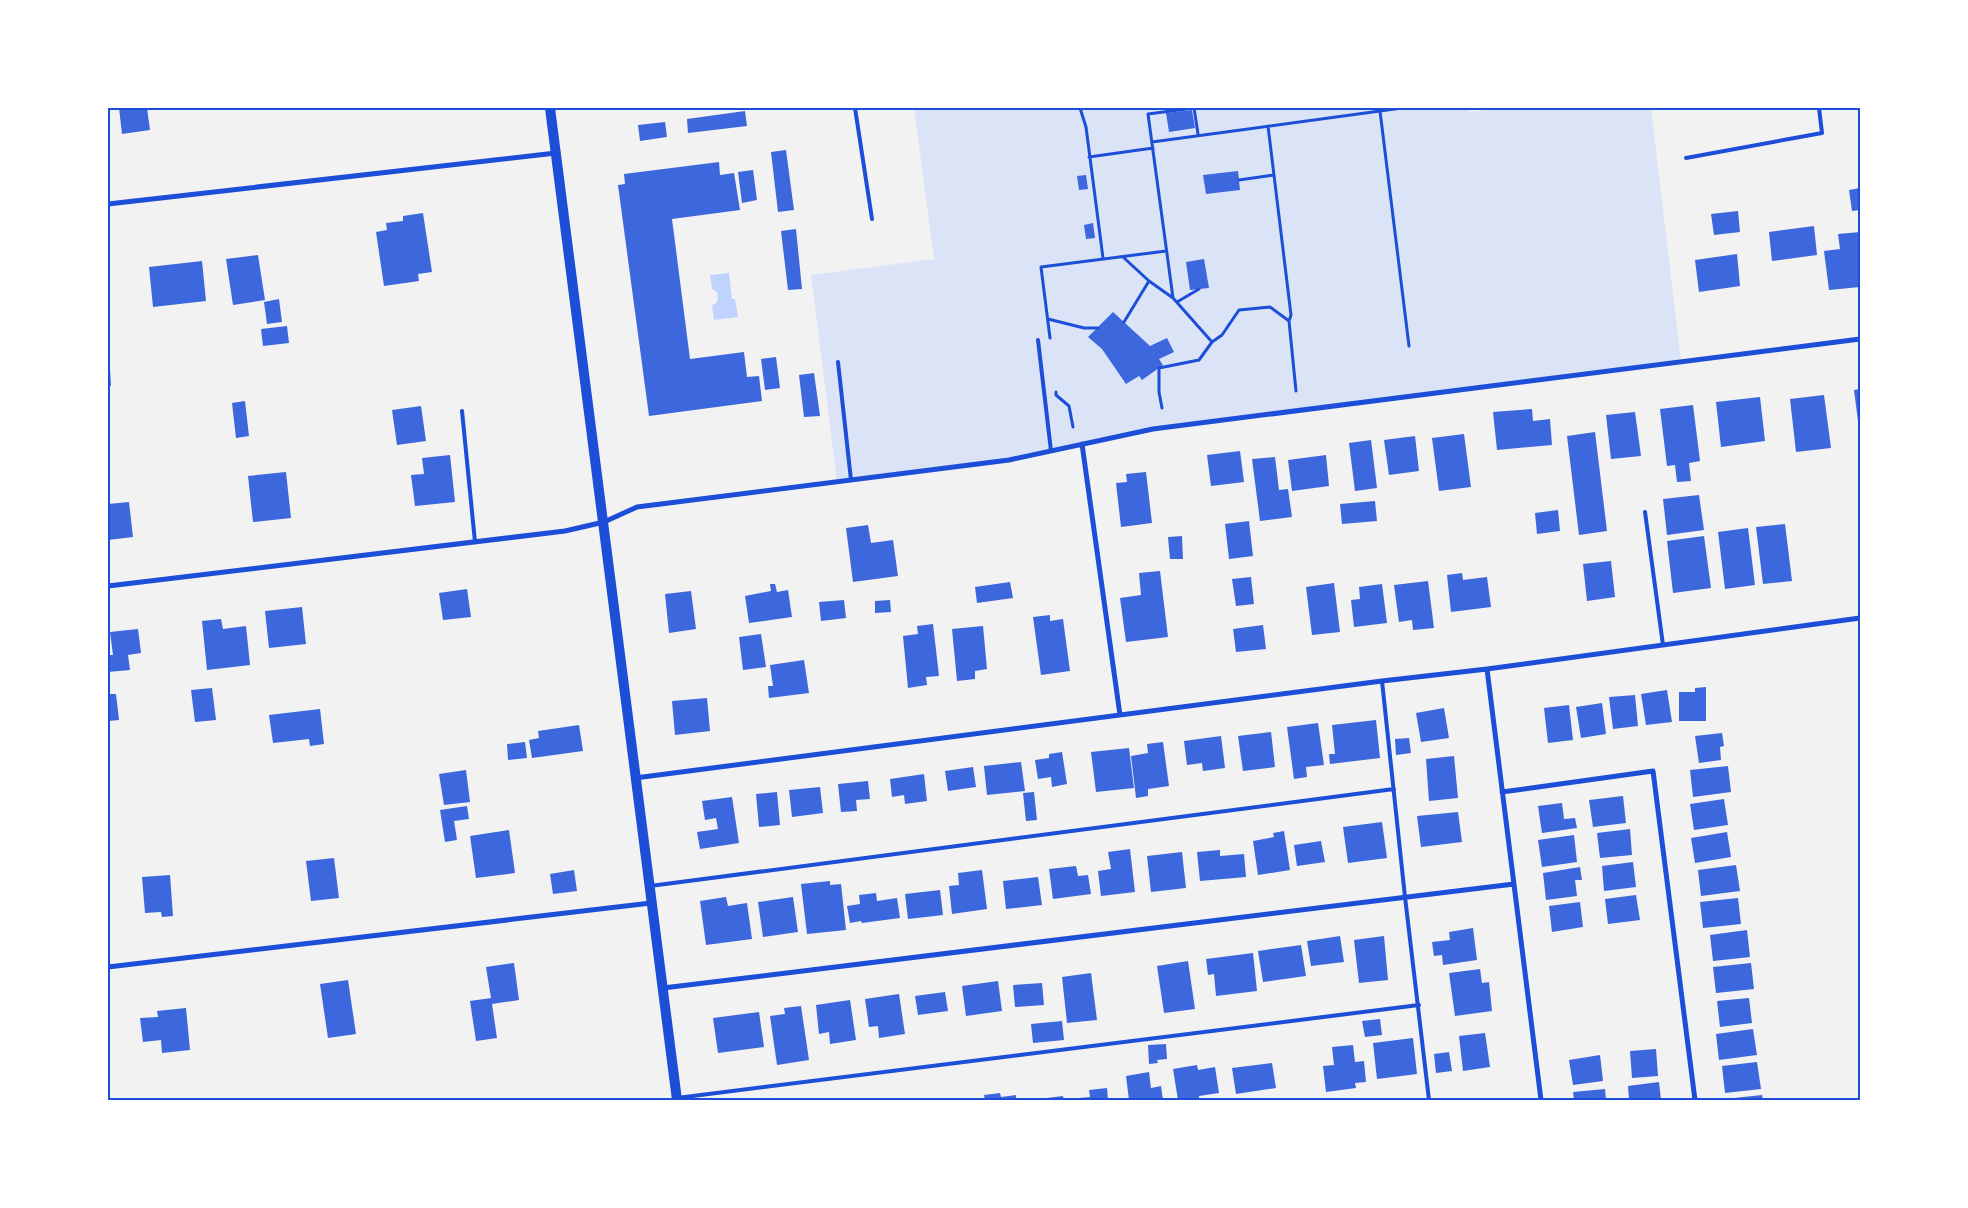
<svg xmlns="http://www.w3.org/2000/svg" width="1968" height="1208" viewBox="0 0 1968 1208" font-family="'Fira Sans',sans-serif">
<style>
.green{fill:#dbe4f7}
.water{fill:#bfd3fe}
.building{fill:#3d67dc}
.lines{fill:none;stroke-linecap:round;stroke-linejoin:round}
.path{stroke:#1d4ed8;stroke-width:3}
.service{stroke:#1d4ed8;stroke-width:4}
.minor{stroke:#1d4ed8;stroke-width:5}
.secondary{stroke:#1d4ed8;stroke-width:10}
.neatline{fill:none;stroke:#1d4ed8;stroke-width:2}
</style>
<rect width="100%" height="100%" fill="#f2f2f2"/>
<path class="green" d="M914,108H1469L1470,112L1504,108H1651L1681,361L1153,429L1009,460L837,482L811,275L934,259Z"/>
<path class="water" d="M729,273L732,299H735L738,317L714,320L712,305C719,304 718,297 717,292L712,289L710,275Z"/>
<path class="building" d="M119,108H147L150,130L122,134Z
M1192,110L1195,128L1169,132L1166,113Z
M745,111L747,126L688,133L687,119Z
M665,122L667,137L640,141L638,125Z
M786,150L794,210L778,212L771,152Z
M719,162L720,175L734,173L740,210L672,219L690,359L744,352L747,377L759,376L762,401L649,416L618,185L625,184L624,174Z
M753,170L757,200L742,203L738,172Z
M1238,171L1240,190L1206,194L1203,175Z
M1086,175L1088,189L1079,190L1077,176Z
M1860,188V210L1852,211L1849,190Z
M1738,211L1740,232L1714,235L1711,214Z
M423,213L432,272L418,274L419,281L384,286L376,232L387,230L386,223L403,221V216Z
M1093,223L1095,238L1086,239L1084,225Z
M1814,226L1817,255L1772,261L1769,232Z
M796,229L802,289L788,290L781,231Z
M1860,232V287L1829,290L1824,251L1840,249L1838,234Z
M1737,254L1740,286L1699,292L1695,260Z
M258,255L265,300L233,305L226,259Z
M1204,259L1209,288L1190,290L1186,262Z
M202,261L206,301L153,307L149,267Z
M279,299L282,322L267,324L264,302Z
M1113,312L1150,346L1167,338L1174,352L1159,359L1163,365L1142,380L1139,376L1126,384L1102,349L1088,337Z
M287,326L289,343L263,346L261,329Z
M776,357L780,388L765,390L761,359Z
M110,369L111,386H108V370Z
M814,373L820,416L804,417L799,375Z
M1860,389V420L1858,421L1854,390Z
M1824,395L1831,448L1796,452L1790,399Z
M1760,397L1765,441L1721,447L1716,402Z
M245,401L249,436L236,438L232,403Z
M1693,405L1700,461L1689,463L1691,481L1677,482L1675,465L1667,466L1660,409Z
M421,406L426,441L397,445L392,410Z
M1532,409L1533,421L1550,419L1552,445L1497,450L1493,412Z
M1635,412L1641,456L1611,459L1606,415Z
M1595,432L1607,531L1579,535L1567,436Z
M1464,434L1471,487L1439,491L1432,438Z
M1415,436L1419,471L1389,475L1384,440Z
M1371,440L1377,488L1355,491L1349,443Z
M1240,451L1244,482L1211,486L1207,455Z
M450,455L455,502L415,506L411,475L424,474L422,458Z
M1326,455L1329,486L1292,491L1288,460Z
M1275,457L1279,490L1288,489L1292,517L1260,521L1252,459Z
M286,472L291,518L253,522L248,476Z
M1146,472L1152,523L1121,527L1116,483L1127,482L1126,474Z
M1699,495L1704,530L1667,535L1663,499Z
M1375,501L1377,521L1342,524L1340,504Z
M129,502L133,537L108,540V504Z
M1558,510L1560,531L1537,534L1535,513Z
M1249,521L1253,556L1229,559L1225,524Z
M1785,524L1792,581L1763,584L1756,527Z
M868,525L871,543L893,540L898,576L853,582L846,528Z
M1748,528L1755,585L1725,589L1718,532Z
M1182,536L1183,559H1170L1168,537Z
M1704,536L1711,588L1673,593L1667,541Z
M1611,561L1615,597L1587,601L1583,564Z
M1160,571L1168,637L1126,642L1120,598L1141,595L1139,573Z
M1462,573L1463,580L1487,577L1491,607L1451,612L1447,575Z
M1251,577L1254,604L1236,606L1232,579Z
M1428,581L1434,628L1413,630L1412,620L1399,622L1394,585Z
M1010,582L1013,598L977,603L975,587Z
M1334,583L1340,632L1312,635L1306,587Z
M770,584H775L777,592L788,590L792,617L749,623L745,596L771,591Z
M1382,584L1387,623L1354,627L1351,600L1360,599L1359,587Z
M467,589L471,617L443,620L439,593Z
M691,591L696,629L669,633L665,594Z
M844,600L846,618L821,621L819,602Z
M890,600L891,612L875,613V601Z
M302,607L306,644L269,648L265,611Z
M1050,615V621L1063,619L1070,671L1041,675L1033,617Z
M221,619L223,629L246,626L250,665L207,670L202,621Z
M933,624L939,676L926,677L927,685L908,688L903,636L918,634L917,626Z
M1263,625L1266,649L1236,652L1233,629Z
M983,626L987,669L975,671V679L957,681L952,629Z
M138,629L141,653L128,655L130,670L108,672V655H113L110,632Z
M761,634L766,667L743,670L739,637Z
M804,660L809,693L769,698L768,686H773L770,665Z
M1706,687V721H1679V692H1695V688Z
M212,688L216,720L195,722L191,690Z
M1667,690L1672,722L1646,725L1641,694Z
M108,694H116L119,720L108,721Z
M1635,695L1638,726L1613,729L1609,697Z
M707,698L710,731L675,735L672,701Z
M1602,703L1606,734L1581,738L1576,707Z
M1569,705L1573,740L1548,743L1544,708Z
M1444,708L1449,738L1421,742L1416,713Z
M320,709L324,744L310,746L309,739L273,743L269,715Z
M1376,720L1380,758L1330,764L1329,754H1335L1332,725Z
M1318,723L1324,765L1306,767L1307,777L1294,779L1287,727Z
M579,725L583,751L532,758L529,740L539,738L538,731Z
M1271,732L1275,767L1243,771L1238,736Z
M1722,733L1724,746L1720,747L1721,760L1699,763L1695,736Z
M1221,736L1225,768L1203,771L1202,763L1187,765L1184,741Z
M1409,738L1411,753L1396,755L1395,739Z
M525,742L527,758L508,760L507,744Z
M1163,742L1169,786L1148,789V796L1136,798L1131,756L1148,753L1147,744Z
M1129,748L1134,788L1096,792L1091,752Z
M1062,752L1067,784L1052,787L1051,777L1038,779L1035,760L1049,758V754Z
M1454,756L1458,798L1429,801L1426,759Z
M1021,762L1025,791L987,795L984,766Z
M1728,766L1731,792L1693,797L1690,770Z
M973,767L976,787L948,791L945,771Z
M466,770L470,802L444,805L439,774Z
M924,774L927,801L905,804L904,795L892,797L890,779Z
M868,781L870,799L856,800L857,811L841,812L838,784Z
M820,787L823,813L792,817L789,790Z
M777,792L780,825L759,827L756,794Z
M1034,792L1037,820L1026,821L1023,793Z
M1623,796L1626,823L1593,827L1589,800Z
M732,797L739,843L700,849L697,832L718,829L716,818L705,820L702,801Z
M1724,799L1728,825L1694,830L1690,804Z
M1562,803L1564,819L1575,818L1577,828L1542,833L1538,806Z
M467,806L469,819L454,821L457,840L445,842L440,810Z
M1458,812L1462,842L1421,847L1417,816Z
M1382,822L1387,858L1348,863L1343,827Z
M1630,829L1632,855L1600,858L1597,833Z
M509,830L515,873L476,878L470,836Z
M1284,831L1290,870L1258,875L1253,841L1274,837L1273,833Z
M1727,832L1731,857L1695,863L1691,838Z
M1574,835L1577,862L1542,867L1538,840Z
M1321,841L1325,862L1297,866L1294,845Z
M1130,849L1135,892L1101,896L1098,871L1111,869L1108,852Z
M1220,850V856L1244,854L1246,877L1200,881L1197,852Z
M1182,852L1186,888L1151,892L1147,856Z
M334,858L339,898L311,901L306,861Z
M1633,862L1636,887L1604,891L1602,866Z
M1736,865L1740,891L1701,896L1698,870Z
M1076,866L1078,876L1088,875L1091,894L1053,899L1049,869Z
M1580,867L1582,880H1575L1577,896L1546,900L1543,873Z
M574,870L577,891L553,894L550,874Z
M982,870L987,909L952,914L949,886L959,885L958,873Z
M170,875L173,916L162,917L161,912L145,913L142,877Z
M1038,877L1042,905L1006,909L1003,881Z
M830,881V885L841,884L846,930L807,934L801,884Z
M940,890L943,915L908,919L905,894Z
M876,893L877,901L897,898L900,918L862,923L861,921L850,923L847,906L860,904L859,895Z
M1636,895L1640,920L1608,924L1605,899Z
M726,897L728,906L747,903L752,939L706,945L700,901Z
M793,897L798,932L763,937L758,902Z
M1738,898L1741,924L1703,928L1700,902Z
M1580,902L1583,927L1552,932L1549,906Z
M1473,928L1477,960L1443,965L1442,955L1434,956L1432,942L1450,940L1449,932Z
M1747,930L1750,957L1713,961L1710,935Z
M1340,936L1344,962L1311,966L1307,941Z
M1384,936L1388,980L1359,983L1354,940Z
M1301,945L1306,976L1263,982L1258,951Z
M1253,953L1257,991L1216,996L1214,974L1208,975L1206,959Z
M1188,961L1195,1009L1164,1013L1157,966Z
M514,963L519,1000L492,1004L497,1038L476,1041L470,1001L491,998L486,967Z
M1751,963L1754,989L1716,993L1713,967Z
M1480,969L1482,983L1489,982L1492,1011L1455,1016L1449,973Z
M1091,973L1097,1020L1067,1023L1062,977Z
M348,980L356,1034L328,1038L320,984Z
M998,981L1002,1011L966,1016L962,986Z
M1042,983L1044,1005L1015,1007L1013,985Z
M945,992L948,1011L918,1015L915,996Z
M899,994L905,1034L879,1038L878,1026L869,1027L865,999Z
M1749,998L1752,1023L1720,1027L1717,1001Z
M850,1000L856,1040L830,1044L829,1032L819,1034L816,1005Z
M801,1006L809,1060L777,1065L770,1016L785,1014L784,1008Z
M186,1008L190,1050L162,1053L161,1040L143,1042L140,1018L158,1017L157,1011Z
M759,1012L764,1047L718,1053L713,1018Z
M1380,1019L1382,1035L1365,1037L1362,1021Z
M1062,1021L1064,1040L1033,1043L1031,1024Z
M1753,1029L1757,1055L1719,1060L1716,1034Z
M1485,1033L1490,1067L1463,1071L1459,1036Z
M1413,1038L1417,1074L1377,1079L1373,1043Z
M1166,1044L1167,1059L1157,1060L1158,1063L1149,1064L1148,1045Z
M1353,1045L1355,1062L1364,1061L1366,1082L1355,1083L1356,1088L1326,1092L1323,1066L1334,1065L1332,1047Z
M1656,1049L1658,1076L1632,1078L1630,1051Z
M1449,1052L1452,1071L1436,1073L1434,1054Z
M1600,1055L1603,1081L1573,1085L1569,1060Z
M1757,1062L1761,1089L1725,1093L1722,1066Z
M1272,1063L1276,1088L1236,1094L1232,1068Z
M1197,1065L1198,1070L1215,1067L1219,1093L1199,1096V1100H1178L1173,1069Z
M1149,1072L1151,1088L1161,1086L1163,1100H1129L1126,1076Z
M1659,1082L1661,1100H1629L1628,1086Z
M1107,1088L1108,1100H1080L1079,1098L1090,1097L1089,1090Z
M1605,1089L1606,1100H1574L1573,1092Z
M1000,1093L1001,1097L1016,1095V1100H985L984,1095Z
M1762,1095L1763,1100H1725V1099Z
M1063,1096L1064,1100H1039V1099Z"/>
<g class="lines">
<path class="path" d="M1080,108L1086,127L1103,258
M1380,111L1409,346
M1268,126L1291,315L1289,321
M1198,134L1194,108L1148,114L1173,298L1212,342L1222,335L1239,310L1270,307L1289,321L1296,391
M1152,142L1402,108
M1089,157L1153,148
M1239,180L1274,175
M1123,257L1149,281L1124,322
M1149,281L1173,298
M1177,302L1199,289
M1048,319L1084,328H1098
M1050,338L1041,267L1166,251
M1056,392V395L1069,406L1073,427
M1162,408L1159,392V368L1199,360L1212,342"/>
<path class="service" d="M855,108L872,219
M1686,158L1822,133L1819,108
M1038,340L1051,451
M838,362L851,480
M462,411L475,542
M1645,512L1663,645
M1382,681L1405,897L1429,1100
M650,886L1394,789
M677,1098L1419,1005"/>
<path class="minor" d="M108,204L556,153
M1082,444L1120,715
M108,586L565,531L604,522L637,507L1009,460L1153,429L1860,339
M1487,669L1541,1100
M635,778L1382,681L1487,669L1860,618
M1502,792L1653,771L1695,1100
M108,967L651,903
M663,988L1514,884"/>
<path class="secondary" d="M550,108L677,1100"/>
</g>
<rect width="1968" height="1208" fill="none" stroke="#ffffff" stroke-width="218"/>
<rect x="109" y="109" width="1750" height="990" class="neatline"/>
</svg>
